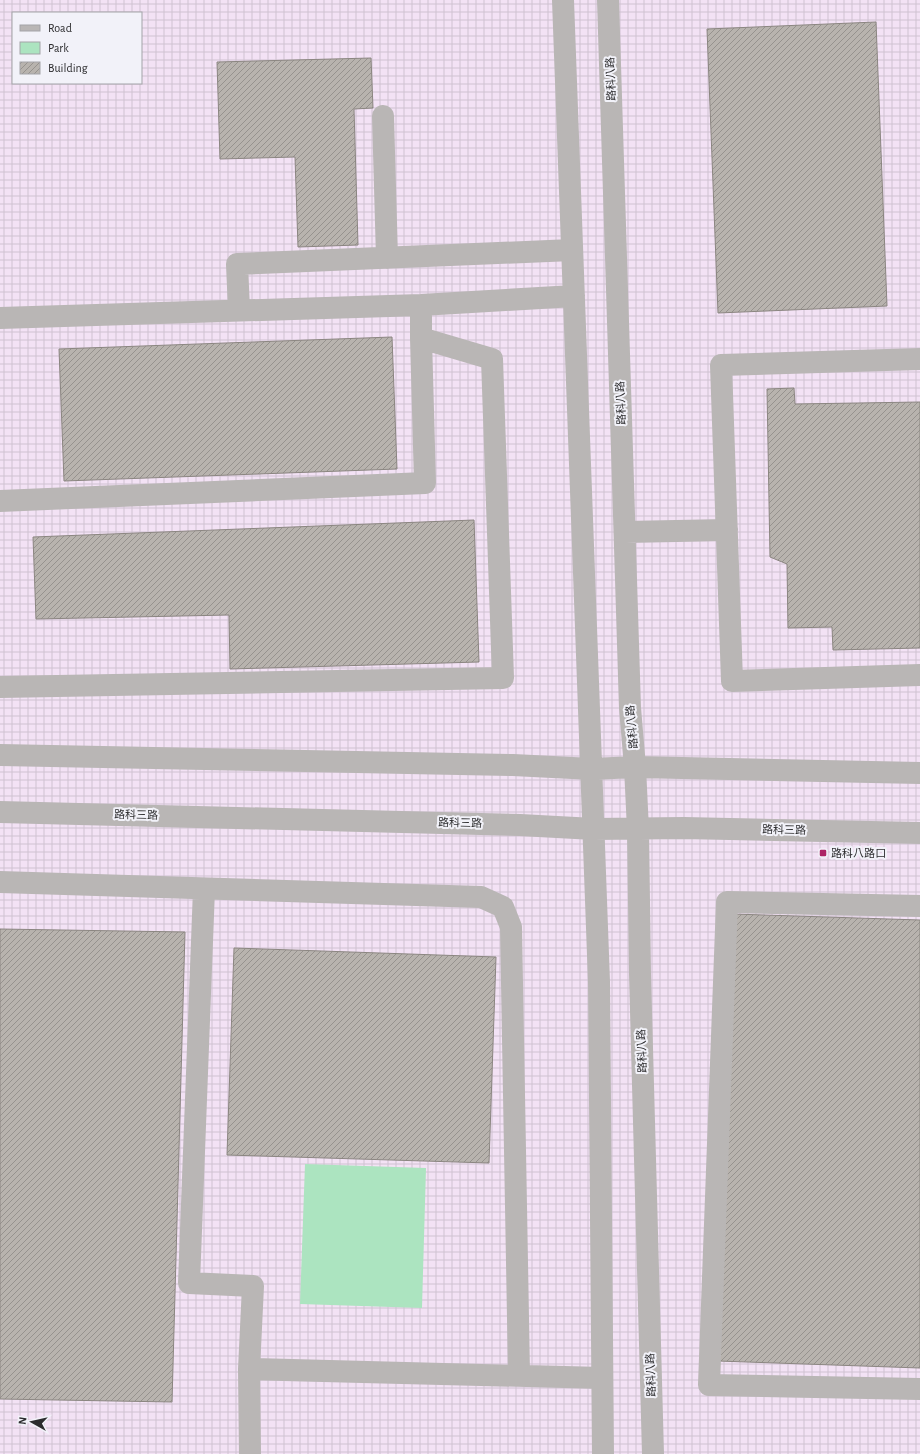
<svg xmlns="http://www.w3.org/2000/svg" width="920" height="1454" viewBox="0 0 920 1454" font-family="'Alegreya Sans','Noto Sans TC',sans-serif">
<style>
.industrial{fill:url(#industrial-grid);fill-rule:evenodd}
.park{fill:#ace4c0}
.building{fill:url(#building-hatch);stroke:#8b8681}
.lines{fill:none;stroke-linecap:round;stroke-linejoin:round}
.minor{stroke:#b9b6b5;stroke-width:22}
.poi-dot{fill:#ad2366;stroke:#f2f2f9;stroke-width:1.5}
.labels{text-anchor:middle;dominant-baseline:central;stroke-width:4;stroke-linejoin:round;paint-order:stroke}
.street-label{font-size:11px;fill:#2c2c2e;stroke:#f2f2f9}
.poi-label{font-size:11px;fill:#2c2c2e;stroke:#f2f2f9;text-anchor:start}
</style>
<defs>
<pattern id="industrial-grid" width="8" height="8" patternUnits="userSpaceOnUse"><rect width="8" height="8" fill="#f3e2f5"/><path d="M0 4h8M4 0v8" fill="none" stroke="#d0c2d2"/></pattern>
<pattern id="building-hatch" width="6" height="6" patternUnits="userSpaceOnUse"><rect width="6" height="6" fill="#b8b3ae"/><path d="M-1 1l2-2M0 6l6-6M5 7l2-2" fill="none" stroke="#96928e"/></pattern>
</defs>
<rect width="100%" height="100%" fill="#f2f2f9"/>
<path class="industrial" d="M0,0H920V1454H0ZM13,13H141V83H13Z"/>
<path class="park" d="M305,1164L426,1168L422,1308L300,1304Z"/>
<path class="building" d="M876,22L887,306L718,313L707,29Z
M371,58L373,108L354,109L358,245L298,247L295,157L220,159L217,62Z
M392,337L397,469L64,481L59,349Z
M794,388L795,404L920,402V648L833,650L832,627L788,628L787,564L770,557L767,389Z
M474,520L479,662L230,669L229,615L36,619L33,537Z
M733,914L920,920V1368L718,1361Z
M0,929L185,932L172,1402L0,1399Z
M234,948L496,957L489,1163L227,1155Z"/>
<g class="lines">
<path class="minor" d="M563,0L599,982L603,1454
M608,0L630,708L635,767L638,830L640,974L653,1454
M383,116L387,258
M239,310L237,264L572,250
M0,318L421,305L574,296
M920,359L721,365L732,681L920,675
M0,501L425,483L421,338
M625,532L727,530
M0,687L503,678L492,359L421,338V305
M0,755L513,765L592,769L635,767L920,773
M0,812L520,825L594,829L684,828L920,833
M0,882L481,897L503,907L511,927L519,1374
M204,889L189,1283L253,1286L249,1369L250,1454
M920,906L727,902L709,1385L920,1389
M249,1369L602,1378"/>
</g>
<rect class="poi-dot" x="819" y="849" width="8" height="8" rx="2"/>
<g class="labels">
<g class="street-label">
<text transform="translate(611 79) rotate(-92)">路科八路</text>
<text transform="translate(621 403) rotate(-92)">路科八路</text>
<text transform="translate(632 727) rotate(-95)">路科八路</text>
<text transform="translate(136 815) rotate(1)">路科三路</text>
<text transform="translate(460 823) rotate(1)">路科三路</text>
<text transform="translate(784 830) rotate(1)">路科三路</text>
<text transform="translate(642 1051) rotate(-92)">路科八路</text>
<text transform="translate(651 1375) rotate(-92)">路科八路</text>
</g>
<g class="poi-label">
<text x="831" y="853">路科八路口</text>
</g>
</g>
<rect x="12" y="12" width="130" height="72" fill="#f2f2f9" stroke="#a3a3a8"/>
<rect x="20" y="25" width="20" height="6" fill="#b9b6b5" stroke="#a3a3a8"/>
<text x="48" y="32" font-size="12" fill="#2c2c2e">Road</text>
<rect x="20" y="42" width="20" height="12" fill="#ace4c0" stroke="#a3a3a8"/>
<text x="48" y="52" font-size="12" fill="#2c2c2e">Park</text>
<rect x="20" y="62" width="20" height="12" fill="url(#building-hatch)" stroke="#a3a3a8"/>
<text x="48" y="72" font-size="12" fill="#2c2c2e">Building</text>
<g transform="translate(32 1422) rotate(278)" stroke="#f2f2f9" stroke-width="3" paint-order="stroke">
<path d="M0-3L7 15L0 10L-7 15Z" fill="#2c2c2e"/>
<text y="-6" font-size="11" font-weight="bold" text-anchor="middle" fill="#2c2c2e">N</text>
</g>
</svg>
